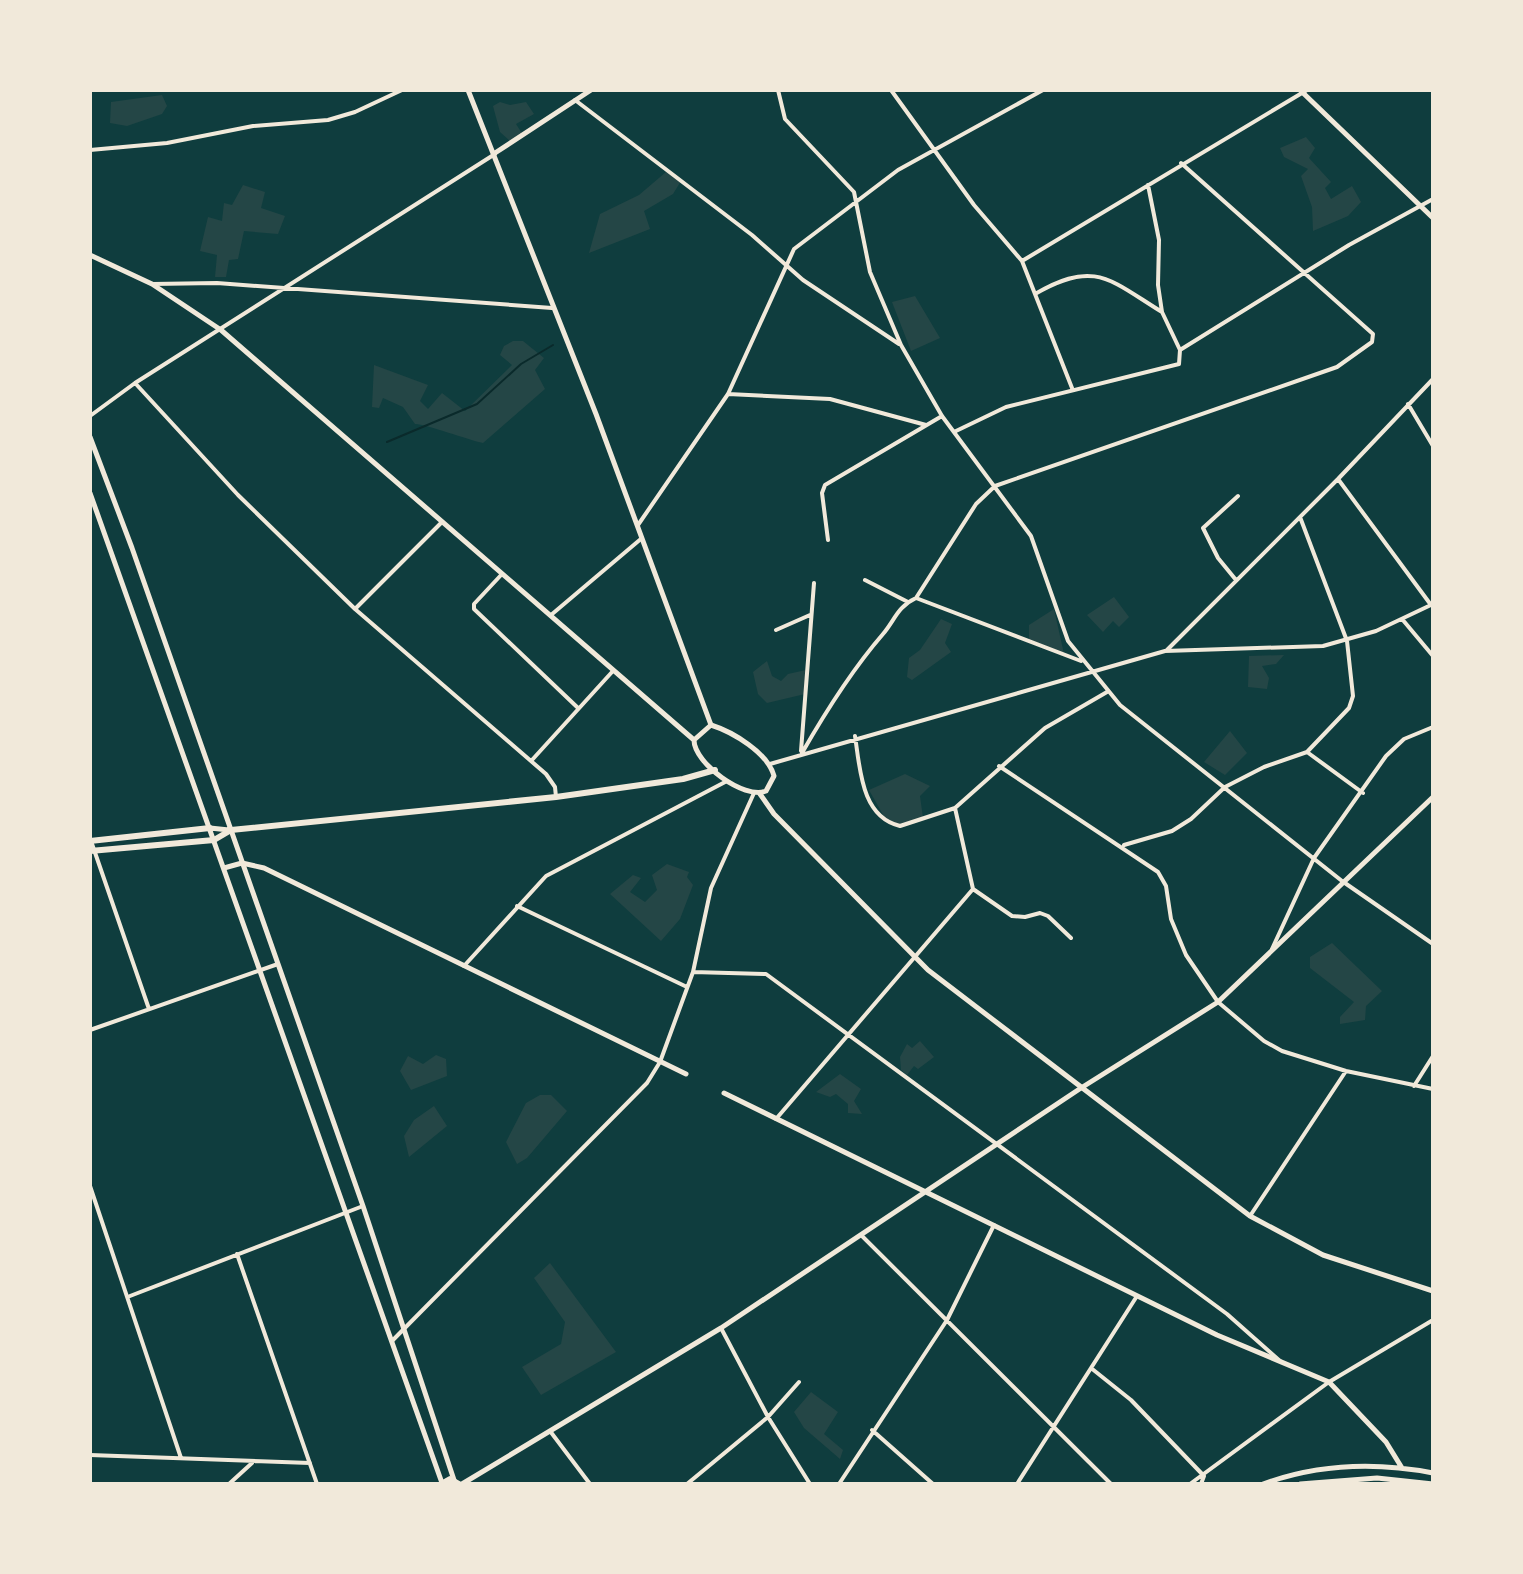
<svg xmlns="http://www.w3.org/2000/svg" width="1523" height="1574" viewBox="0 0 1523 1574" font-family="Raleway,sans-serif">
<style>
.green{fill:#244646}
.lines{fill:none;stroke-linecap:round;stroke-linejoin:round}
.stream{stroke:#0a2a2b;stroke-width:2}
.minor{stroke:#f1e9da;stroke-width:4}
.tertiary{stroke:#f1e9da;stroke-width:5}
.secondary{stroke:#f1e9da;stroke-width:5}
.primary{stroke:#f1e9da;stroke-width:6}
</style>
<rect width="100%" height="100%" fill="#0f3d3e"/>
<path class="green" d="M162,95L167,106L162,114L127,126L110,123L111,102Z
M500,102L510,105L526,102L534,114L516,124L523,135L510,141L500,132L493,106Z
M1306,137L1315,148L1309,158L1331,182L1325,188L1331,199L1352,186L1361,202L1348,216L1313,231L1312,207L1301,176L1308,169L1284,157L1280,148Z
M666,172L681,181L673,194L644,211L650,229L589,253L600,214L639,195Z
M243,185L265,192L261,208L285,216L278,234L244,231L238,259L229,260L226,277H215L217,255L200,251L208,217L222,221L224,203L232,205Z
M915,296L940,338L911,351L892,302Z
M513,341H523L544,358L535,370L545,389L483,443C469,440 422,423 415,424L403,407L383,398L379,408L372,407L374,365L428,385L420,401L428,409L442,393L465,411L512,365L500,355L504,346Z
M1114,597L1129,617L1119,627L1113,621L1103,632L1087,615Z
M1054,609L1064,654L1029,642V625Z
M941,619L952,624L945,643L951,652L912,680L907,677L909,658L920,650Z
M1284,655L1276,664L1262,666L1269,678L1267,689L1248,687L1249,656Z
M767,661L772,676L781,681L788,674L806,670L805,694L767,703L758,694L753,672Z
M1230,731L1247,753L1225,775L1204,762Z
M905,774L930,786L920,796L923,818L900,826L886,820L869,790Z
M667,864L689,872L687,877L693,885L680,919L661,941L610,894L633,875L641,878L630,892L645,902L657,890L652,875Z
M1332,943L1382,991L1366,1006L1365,1020L1340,1024V1017L1354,1002L1310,968V957Z
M920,1041L934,1057L918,1069L914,1066L907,1075L901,1070L900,1057L907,1044L912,1048Z
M436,1055L446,1059L447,1076L411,1090L400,1071L408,1056L423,1064Z
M840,1074L861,1089L854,1101L862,1114L848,1113V1104L836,1094L830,1097L816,1092Z
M540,1095H551L567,1111L527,1158L517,1164L506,1142L526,1103Z
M434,1106L447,1126L409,1157L404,1136L414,1120Z
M550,1263L616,1352L541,1395L522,1367L561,1344L565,1322L534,1278Z
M811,1392L838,1412L824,1434L843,1450L840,1459L804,1428L794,1412Z"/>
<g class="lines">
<path class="stream" d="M387,442L477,404L521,364L553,345"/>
<path class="minor" d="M778,90L785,119L854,192L870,272L901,345L942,416L1031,536L1068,641L1120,705L1342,881L1433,944
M891,90L974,205L1022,261L1072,388
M575,100L752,235L803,280L899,344
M90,150L167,143L253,126L328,120L355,112L402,90
M1022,261L1307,90
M152,284L217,283L552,308
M1035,294C1095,259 1110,280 1162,312
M1180,350L1349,245L1433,199
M135,383L238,495L355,609L546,774L555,787L556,797
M728,394L830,399L926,425
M1408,404L1433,446
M90,416L135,383L495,154
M956,431L1006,407L1179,364L1180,350L1162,312L1158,285L1159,240L1148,185
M1338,479L1431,605
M638,525L728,394L794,249L898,170L1043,90
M828,540L822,493L825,485L942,416
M502,574L474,604V609L577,707
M865,580L908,602
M1236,580L1218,558L1203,528L1238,496
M916,598L1081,661
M355,609L442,522
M551,615L642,538
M1402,619L1433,656
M776,630L810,615
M1167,650L1338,479L1433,379
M855,736C860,768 861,817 900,826L955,808L1045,728L1107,692
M801,751L814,583
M1307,752L1363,793
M802,753C826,711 851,671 883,634C895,620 897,607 916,598L976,504L995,486L1337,367L1372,342L1373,334L1181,163
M532,760L612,672
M770,764L1165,651L1323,646L1376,631L1433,604
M999,766L1158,872L1166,886L1171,919L1186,955L1218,1002L1264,1041L1282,1051L1346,1071L1433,1089
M955,808L973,889L1012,916L1025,917L1040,913L1048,916L1071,938
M91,841L149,1009
M1124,845L1172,831L1191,819L1225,787L1264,767L1307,752L1349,708L1353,696L1347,641L1300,517
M517,906L687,987
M1272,949L1314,858L1386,756L1404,739L1433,727
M464,966L546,876L727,781
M693,972L766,974L1227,1314L1280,1361
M90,1030L278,964
M1414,1086L1433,1056
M776,1119L973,889
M90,1186L181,1458
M1250,1216L1346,1071
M861,1235L1111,1484
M237,1254L317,1484
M130,1296L363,1206
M721,1328L768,1417L810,1484
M392,1341L647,1083L660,1062L693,972L711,888L754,793
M1091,1368L1131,1400L1204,1476L1201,1484
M872,1430L933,1484
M550,1431L590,1484
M90,1455L310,1463
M229,1484L252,1463
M687,1484L768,1417L799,1382
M839,1484L947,1320L994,1225
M1017,1484L1137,1296
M1190,1484L1329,1382L1433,1320"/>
<path class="tertiary" d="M468,90L596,414L711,725
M495,153L591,90
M224,868L242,863L264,868L686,1074
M724,1093L1217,1335L1329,1382L1386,1442L1402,1468
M462,1484L721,1328L1081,1088L1218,1002L1433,797
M1263,1484C1318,1464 1376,1462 1433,1473
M1300,1484L1377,1478L1433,1484"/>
<path class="secondary" d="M1300,90L1433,218
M90,255L152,284L221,330L694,740
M90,437L132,548L363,1206L454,1480
M90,493L442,1483
M711,725C733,732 768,753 774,776L766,791C744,800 694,763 694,740Z
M760,794L774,814L928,970L1250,1216L1323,1255L1433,1291
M210,828L229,830"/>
<path class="primary" d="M90,841L210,828
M90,851L214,840L231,830L556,797L683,779L715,770
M441,1484L450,1479L459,1484"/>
</g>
<rect width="1523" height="1574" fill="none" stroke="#f1e9da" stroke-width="184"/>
</svg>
